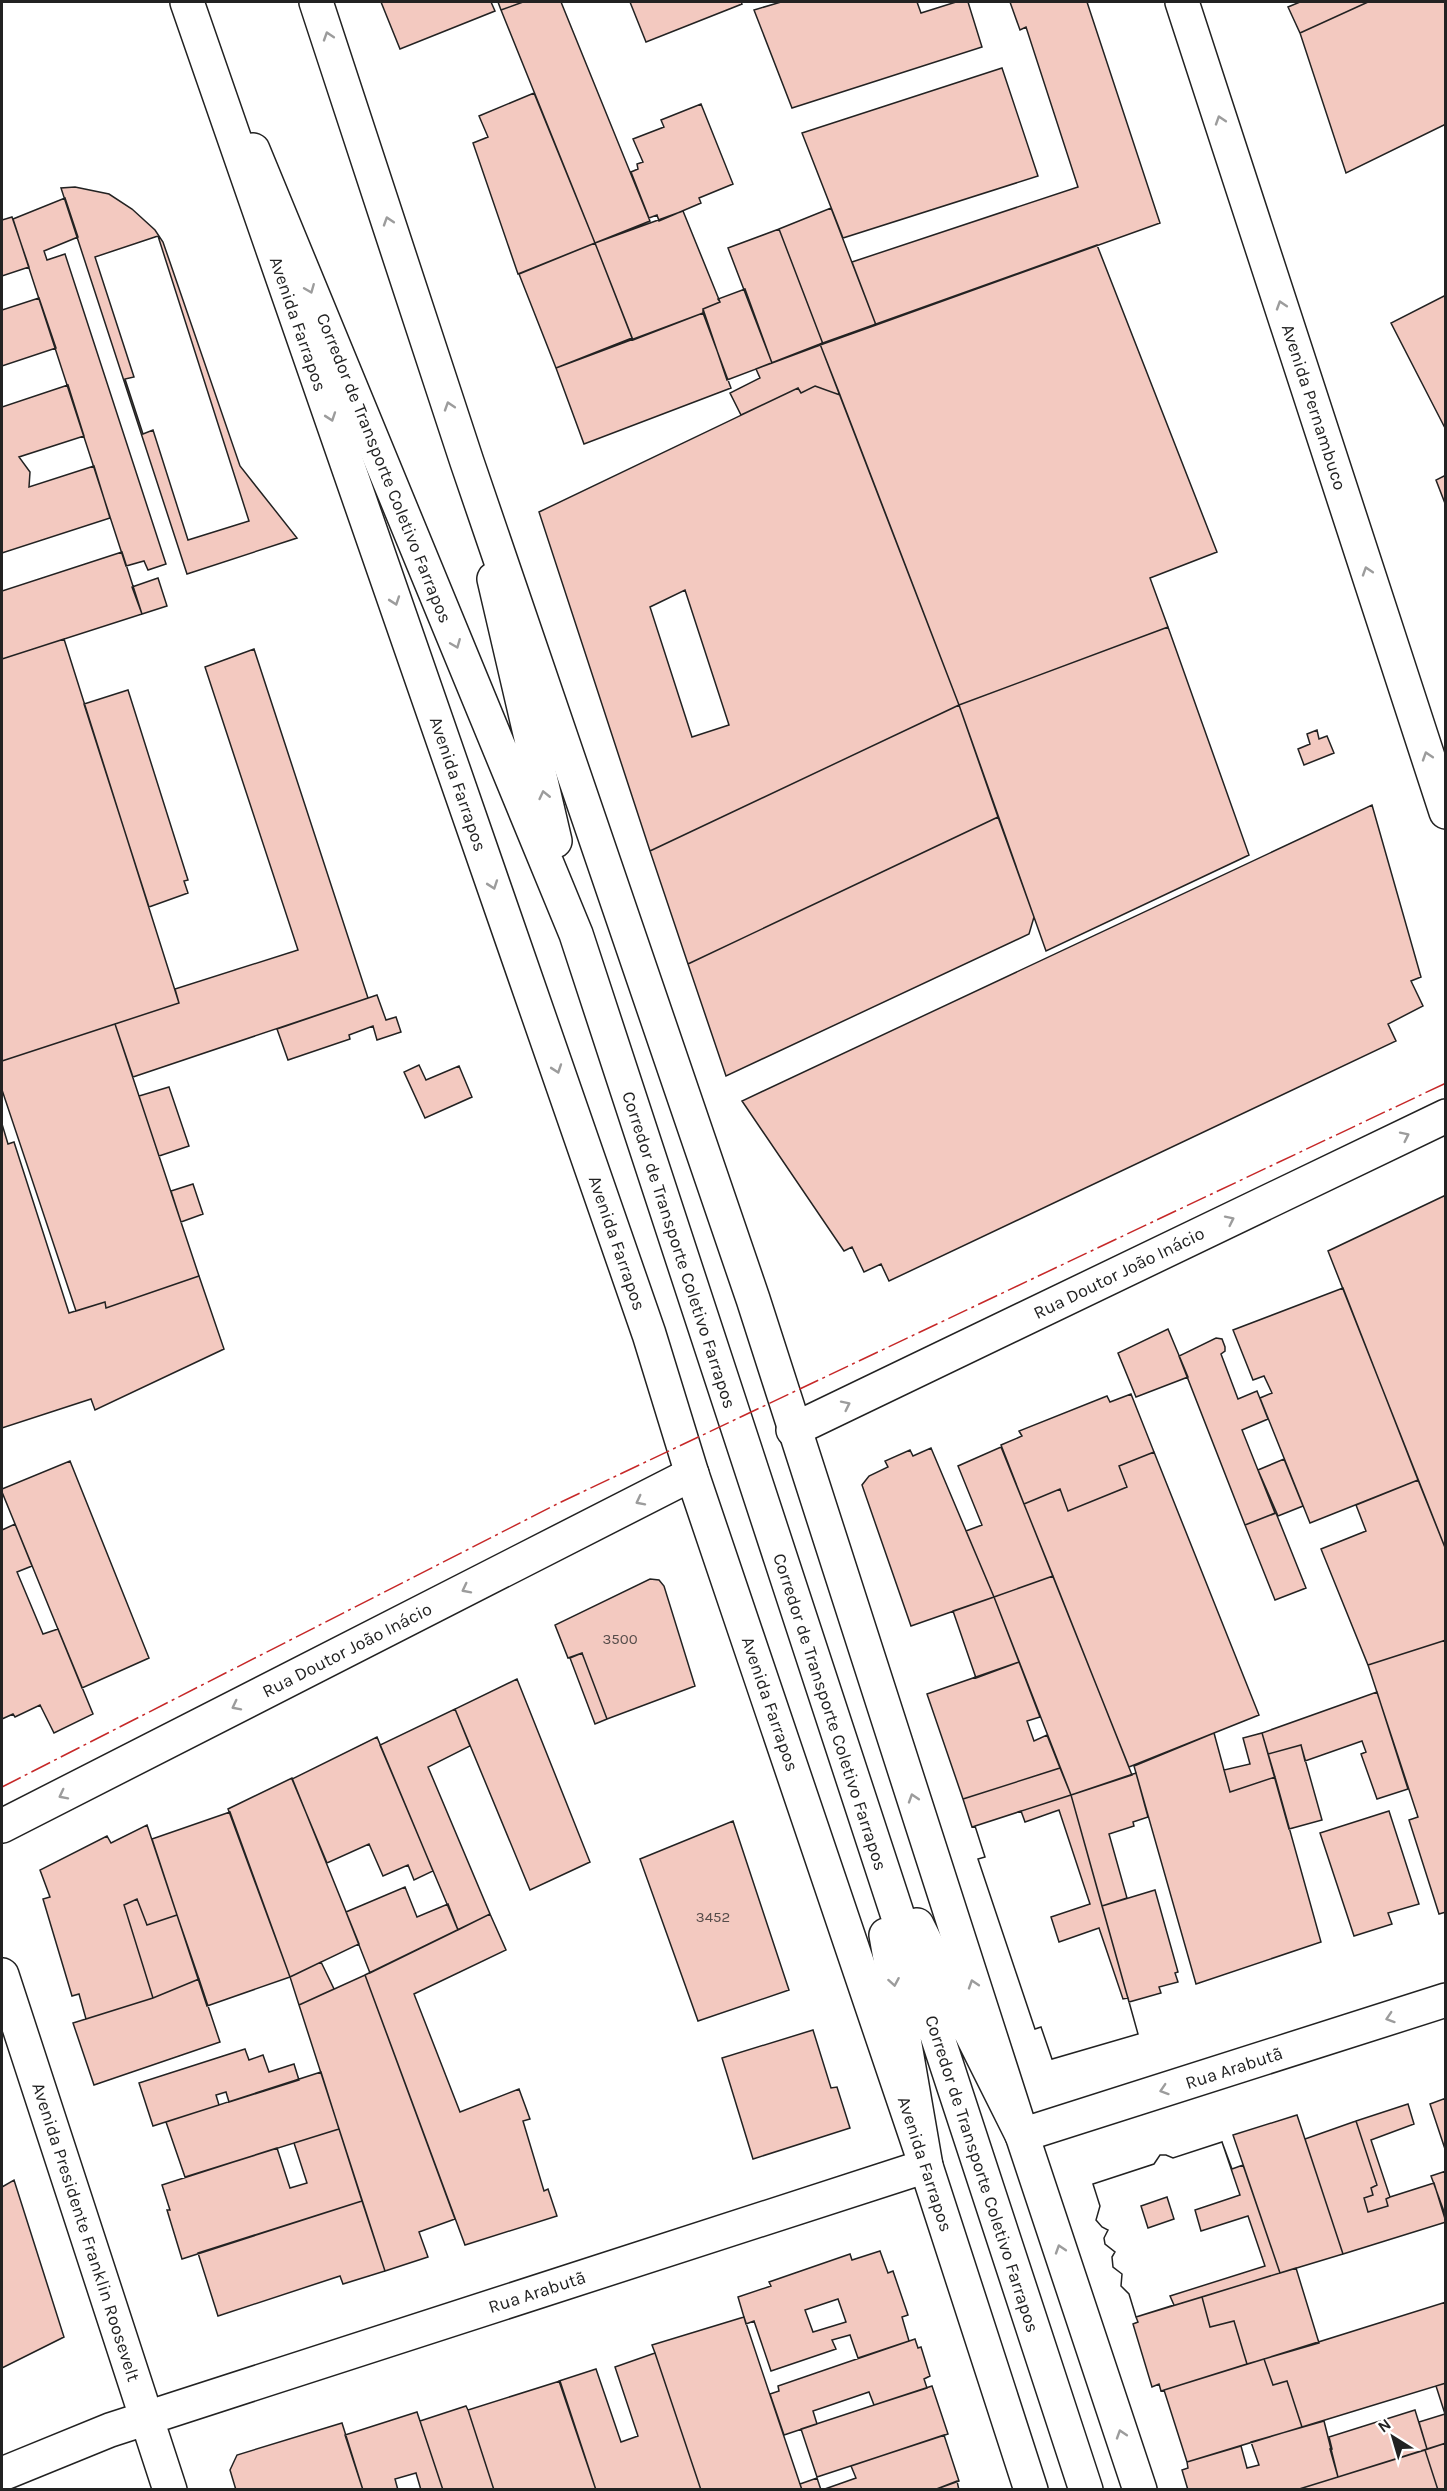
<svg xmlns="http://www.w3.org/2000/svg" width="1447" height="2491" viewBox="0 0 1447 2491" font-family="Karla,sans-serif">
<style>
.building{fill:#f3c9c0;stroke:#222;stroke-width:1.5;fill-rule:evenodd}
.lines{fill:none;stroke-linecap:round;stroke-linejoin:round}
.minor-casing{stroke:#222;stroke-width:36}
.major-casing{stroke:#222;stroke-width:36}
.minor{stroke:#fff;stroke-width:33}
.major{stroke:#fff;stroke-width:33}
.power{stroke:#c62828;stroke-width:1.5;stroke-dasharray:21 4.5 3 4.5;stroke-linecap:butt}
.oneway{stroke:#9c9c9c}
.labels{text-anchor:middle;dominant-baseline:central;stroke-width:4.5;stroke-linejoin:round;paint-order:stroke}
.number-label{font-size:15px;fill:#564c4a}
.street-label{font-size:18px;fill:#222;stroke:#fff}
</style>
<rect width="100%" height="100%" fill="#fff"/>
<path class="building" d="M381,2H491L495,11L400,49Z
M498,2H523L501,10Z
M523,2H561L650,221L595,243L501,10Z
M630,2H741L742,4L646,42Z
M781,2H917L921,13L956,2H968L982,47L792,108L754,10Z
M1010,2H1087L1160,223L876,325L852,262L1078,187L1026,27L1020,30Z
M1300,2H1368L1300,33L1288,7Z
M1368,2H1446V124L1346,173L1300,33Z
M1002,68L1038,176L843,238L802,133Z
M534,93L595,243L518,274L473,143L488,137L479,116Z
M701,104L733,184L699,198L701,203L659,221L657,215L649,218L631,172L638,169L637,164L643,162L633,139L664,127L661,120Z
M75,187L109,194L132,209L155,230L163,242L240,466L297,538L187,574L61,188Z
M65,198L78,237L44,251L47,260L65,254L166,564L148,570L144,561L126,566L13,219Z
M831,208L876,325L823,344L779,229Z
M683,211L720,302L703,309V313L633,340L595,243Z
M12,217L29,267L2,276V220Z
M779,229L823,344L772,363L728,248Z
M158,236L249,521L188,540L153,430L143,434L125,379L134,377L95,257Z
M595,243L632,338L556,368L519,274Z
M1097,245L1217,552L1150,578L1168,627L959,705L820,344Z
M745,289L772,363L727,380L703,309L720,302L718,299Z
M1446,295V430L1391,323Z
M39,298L56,348L2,366V310Z
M703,313L731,388L584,444L556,368Z
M820,344L840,395L815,386L801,393L798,388L741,415L730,393L760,378L756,369Z
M68,385L84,436L19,457L30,472L29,487L94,466L110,518L2,553V407Z
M815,386L840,395L959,705L650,851L539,512L798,388L801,393ZM685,590L729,725L692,737L650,607Z
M1446,475V506L1436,480Z
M122,552L142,614L2,659V591Z
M158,578L167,606L142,614L132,587Z
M1168,627L1249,855L1046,951L959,705Z
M64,639L179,1003L2,1061V659Z
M254,649L368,998L133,1077L115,1024L179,1003L175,989L298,950L205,667Z
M128,690L188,880L184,881L188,893L149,907L84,704Z
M959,705L998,817L688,964L650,851Z
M1317,730L1319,739L1327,736L1334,753L1304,765L1298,749L1310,744L1307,734Z
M1372,805L1421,977L1411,981L1423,1006L1388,1024L1396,1041L889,1281L881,1264L864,1272L852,1247L844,1251L742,1101Z
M998,817L1034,917L1029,934L726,1076L688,964Z
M377,995L386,1020L396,1017L401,1032L377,1040L373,1026L349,1035L350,1039L288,1060L277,1029Z
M115,1024L199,1276L106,1308L105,1302L76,1311L2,1090V1061Z
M419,1065L426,1080L459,1066L472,1097L425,1118L404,1072Z
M169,1087L189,1146L159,1156L139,1096Z
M2,1124L8,1144L14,1142L69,1313L105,1302L106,1308L199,1276L224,1349L95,1410L91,1399L2,1428Z
M193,1184L203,1214L181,1222L171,1191Z
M1446,1195V1550L1328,1251Z
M1343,1288L1418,1480L1310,1523L1260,1398L1272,1393L1264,1376L1253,1380L1233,1330Z
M1168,1329L1188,1377L1136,1397L1118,1353Z
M1216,1338L1222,1339L1225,1347V1351L1221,1354L1238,1399L1257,1391L1268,1419L1242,1430L1275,1513L1245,1525L1179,1356Z
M1131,1394L1154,1452L1119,1466L1127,1487L1068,1511L1060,1489L1024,1504L1001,1445L1022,1436L1019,1431L1107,1396L1110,1402Z
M1001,1447L1053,1576L994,1597L966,1531L982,1525L958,1466Z
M931,1448L994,1597L911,1626L862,1485L869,1476L888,1467L885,1461L910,1450L913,1456Z
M1154,1452L1259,1715L1129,1767L1024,1504L1060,1489L1068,1511L1127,1487L1119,1466Z
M1284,1459L1303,1506L1278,1516L1258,1470Z
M70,1461L149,1658L82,1688L2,1492V1489Z
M1418,1480L1446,1550V1640L1368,1665L1321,1549L1366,1531L1356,1505Z
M1276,1513L1306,1588L1275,1600L1245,1525Z
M15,1524L32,1566L17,1572L43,1634L58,1629L93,1714L54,1733L40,1705L15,1717L13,1714L2,1719V1530Z
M1053,1576L1132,1775L1071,1795L994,1597Z
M650,1579L659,1580L664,1586L695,1686L607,1719L582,1653L568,1658L555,1625Z
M994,1597L1019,1662L976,1678L953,1611Z
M1446,1640V1912L1439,1914L1409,1820L1418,1817L1368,1665Z
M582,1653L607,1719L595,1724L570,1658Z
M1019,1662L1040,1717L1027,1721L1034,1741L1047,1735L1060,1768L963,1799L927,1694Z
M517,1679L590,1862L530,1890L455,1709Z
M1377,1692L1408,1789L1377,1799L1361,1754L1366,1752L1362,1741L1305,1761L1301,1745L1268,1754L1262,1733Z
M455,1709L470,1746L428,1767L490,1914L458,1930L380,1745Z
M1214,1733L1230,1792L1275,1777L1321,1942L1196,1984L1134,1766Z
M1262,1733L1275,1777L1230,1792L1224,1770L1250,1764L1243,1738Z
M377,1737L433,1871L414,1880L408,1865L383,1876L369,1844L327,1863L292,1779Z
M1301,1745L1322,1820L1289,1829L1268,1754Z
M1060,1768L1071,1795L972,1827L963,1799Z
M1136,1773L1148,1817L1133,1822L1134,1826L1109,1834L1127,1898L1102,1906L1071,1795Z
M292,1778L359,1944L290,1977L228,1809Z
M1071,1795L1138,2034L1052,2059L1041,2027L1035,2029L978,1859L985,1857L975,1826Z
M1059,1810L1090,1904L1051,1917L1059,1942L1099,1928L1123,1999L1128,1998L1138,2034L1052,2059L1041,2027L1035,2029L978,1859L985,1857L975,1826L1021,1811L1025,1822Z
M1389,1811L1419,1904L1388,1913L1392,1924L1354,1936L1320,1833Z
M230,1812L290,1977L207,2006L152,1839Z
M733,1821L789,1990L698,2021L640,1859Z
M147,1825L177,1915L147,1925L137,1899L124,1905L153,1998L86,2019L79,1994L72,1996L43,1899L50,1897L40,1870L107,1836L111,1843Z
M405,1887L417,1917L448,1904L458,1930L370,1973L346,1912Z
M1155,1890L1178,1972L1175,1973L1178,1982L1159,1987L1161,1993L1129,2002L1102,1906Z
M137,1899L147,1925L177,1915L199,1979L153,1998L124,1905Z
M490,1914L506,1950L414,1994L460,2112L519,2089L530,2119L523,2121L544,2191L548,2189L557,2216L465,2245L365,1975Z
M321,1962L334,1989L299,2005L290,1977Z
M365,1975L455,2219L419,2232L428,2257L385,2271L299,2005Z
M199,1979L220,2042L94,2085L73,2023L153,1998Z
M813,2030L831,2088L837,2087L850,2128L753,2159L722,2058Z
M245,2049L249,2060L263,2055L269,2072L294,2064L299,2080L229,2102L226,2092L216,2095L219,2105L153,2126L139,2083Z
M321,2072L339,2129L185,2177L166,2122Z
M1446,2098V2152L1430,2104Z
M1408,2104L1414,2124L1371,2140L1390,2197L1386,2199L1388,2206L1368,2212L1364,2198L1373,2195L1371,2188L1377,2185L1356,2121Z
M1297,2115L1343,2254L1280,2273L1233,2135Z
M1356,2121L1377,2185L1371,2188L1373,2195L1364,2198L1368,2212L1388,2206L1386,2199L1390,2197L1434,2183L1446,2222L1343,2254L1305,2139Z
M339,2129L362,2201L182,2259L167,2210H170L162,2185L277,2148L290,2188L307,2183L294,2143Z
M1222,2142L1240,2195L1195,2210L1201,2231L1248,2216L1265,2266L1170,2296L1174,2305L1136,2317L1129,2294L1121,2286L1122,2274L1113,2267L1112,2257L1115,2252L1105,2244L1104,2238L1108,2230L1102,2227L1096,2220L1100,2206L1093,2184L1154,2164L1160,2155H1166L1173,2158ZM1167,2197L1174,2219L1148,2228L1141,2206Z
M1222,2142L1232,2169L1243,2165L1280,2273L1136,2317L1129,2294L1121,2286L1122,2274L1113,2267L1112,2257L1115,2252L1105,2244L1104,2238L1108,2230L1102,2227L1096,2220L1100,2206L1093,2184L1154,2164L1160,2155H1166L1173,2158Z
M1446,2171V2217L1431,2176Z
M14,2180L64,2337L2,2368V2187Z
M362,2201L385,2271L343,2284L340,2276L218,2316L198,2253Z
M880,2251L888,2273L893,2271L908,2315L902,2317L909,2341L858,2358L850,2335L832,2340L836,2349L771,2371L754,2321L746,2324L738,2297L771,2286L769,2282L850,2254L852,2260ZM838,2299L846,2322L813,2332L805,2310Z
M1296,2268L1319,2343L1247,2364L1234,2321L1210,2327L1202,2297Z
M1202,2297L1210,2327L1234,2321L1247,2364L1161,2391L1159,2384L1152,2387L1133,2324L1138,2322L1136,2317Z
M1446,2302V2383L1302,2427L1287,2381L1273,2385L1264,2359Z
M744,2317L768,2389L802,2490H701L655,2353L652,2345Z
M915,2339L918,2348L921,2347L930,2376L924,2379L927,2388L874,2405L869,2392L813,2411L817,2424L784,2435L770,2394L779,2391L778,2386Z
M655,2353L701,2490H596L559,2381L596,2369L621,2442L638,2436L615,2367Z
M1264,2359L1273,2385L1287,2381L1302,2427L1187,2462L1164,2390Z
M560,2381L596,2490H494L468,2410Z
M1446,2383V2443L1427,2449L1419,2422L1445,2414L1436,2386Z
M932,2386L948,2434L817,2477L801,2429Z
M466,2406L468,2410L494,2490H443L420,2421Z
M1415,2410L1427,2449L1338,2477L1330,2449H1332L1329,2437Z
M417,2412L443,2490H421L416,2473L395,2479L398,2490H363L345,2435Z
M1324,2421L1338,2477L1296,2490H1188L1182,2470L1188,2468L1187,2462L1241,2446L1247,2468L1259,2465L1251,2442Z
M342,2423L363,2490H236L230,2470L237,2455Z
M944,2435L959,2481L934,2490H822L856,2478L851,2466Z
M1446,2443V2490H1438L1425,2450Z
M1425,2450L1438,2490H1296L1338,2477Z
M817,2478L821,2490H802L800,2484Z
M957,2481L959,2490H934Z"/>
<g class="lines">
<defs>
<path id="minor" d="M1182,2L1446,812
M253,150L576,934L1086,2490
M494,579L555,841
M793,1430L1446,1116
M2,1826L692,1474
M917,1925L1022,2135L1446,2000
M2,1975L170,2490
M2,2474L110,2430L926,2166L886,1935"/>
<path id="major" d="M187,2L649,1334L692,1474L926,2166L1031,2490
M316,2L467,462L753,1299L1022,2135L1140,2490"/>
</defs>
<use href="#minor" class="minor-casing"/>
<use href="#major" class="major-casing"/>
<use href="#minor" class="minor"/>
<use href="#major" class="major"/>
<path class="power" d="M2,1787L559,1503L1446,1083"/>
</g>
<defs><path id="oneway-chevron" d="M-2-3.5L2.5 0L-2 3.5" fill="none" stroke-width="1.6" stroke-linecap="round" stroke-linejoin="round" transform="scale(1.5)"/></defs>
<g class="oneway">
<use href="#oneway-chevron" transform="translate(328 36) rotate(-108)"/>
<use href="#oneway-chevron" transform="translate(1220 120) rotate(-108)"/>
<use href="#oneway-chevron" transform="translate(388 221) rotate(-108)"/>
<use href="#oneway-chevron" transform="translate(310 289) rotate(68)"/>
<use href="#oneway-chevron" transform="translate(1281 305) rotate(-108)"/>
<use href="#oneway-chevron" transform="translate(449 406) rotate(-108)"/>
<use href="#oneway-chevron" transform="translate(331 417) rotate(71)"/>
<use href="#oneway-chevron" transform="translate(1367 571) rotate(-108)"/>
<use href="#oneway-chevron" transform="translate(395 601) rotate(71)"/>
<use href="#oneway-chevron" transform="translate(456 644) rotate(68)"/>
<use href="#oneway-chevron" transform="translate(1427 756) rotate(-108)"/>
<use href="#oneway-chevron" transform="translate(544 795) rotate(-103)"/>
<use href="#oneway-chevron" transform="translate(493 885) rotate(71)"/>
<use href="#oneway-chevron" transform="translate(557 1069) rotate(71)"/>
<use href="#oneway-chevron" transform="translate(1405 1136) rotate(-26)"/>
<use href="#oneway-chevron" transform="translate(1230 1220) rotate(-26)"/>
<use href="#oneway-chevron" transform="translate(846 1405) rotate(-26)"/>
<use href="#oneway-chevron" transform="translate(640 1501) rotate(153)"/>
<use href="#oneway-chevron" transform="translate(466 1589) rotate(153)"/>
<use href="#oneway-chevron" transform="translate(236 1706) rotate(153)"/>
<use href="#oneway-chevron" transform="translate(63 1795) rotate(153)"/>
<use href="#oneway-chevron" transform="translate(913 1798) rotate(-108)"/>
<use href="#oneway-chevron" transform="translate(894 1982) rotate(80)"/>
<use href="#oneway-chevron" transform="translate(973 1984) rotate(-108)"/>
<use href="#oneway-chevron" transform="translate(1390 2018) rotate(162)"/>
<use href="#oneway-chevron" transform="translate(1164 2090) rotate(162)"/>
<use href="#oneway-chevron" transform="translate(1060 2249) rotate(-108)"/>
<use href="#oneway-chevron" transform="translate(1121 2434) rotate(-108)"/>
</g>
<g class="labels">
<g class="number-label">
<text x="620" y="1639">3500</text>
<text x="713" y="1917">3452</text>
</g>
<g class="street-label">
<text transform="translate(298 324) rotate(71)">Avenida Farrapos</text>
<text transform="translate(1314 407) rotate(72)">Avenida Pernambuco</text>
<text transform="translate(384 468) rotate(68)">Corredor de Transporte Coletivo Farrapos</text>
<text transform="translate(458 784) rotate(71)">Avenida Farrapos</text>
<text transform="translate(617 1243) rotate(71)">Avenida Farrapos</text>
<text transform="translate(679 1250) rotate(72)">Corredor de Transporte Coletivo Farrapos</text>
<text transform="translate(1119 1273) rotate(-26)">Rua Doutor João Inácio</text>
<text transform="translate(347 1650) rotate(-27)">Rua Doutor João Inácio</text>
<text transform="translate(770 1704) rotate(71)">Avenida Farrapos</text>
<text transform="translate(830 1712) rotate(72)">Corredor de Transporte Coletivo Farrapos</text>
<text transform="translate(1234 2068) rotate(-18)">Rua Arabutã</text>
<text transform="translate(925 2164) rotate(72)">Avenida Farrapos</text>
<text transform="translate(982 2174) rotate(72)">Corredor de Transporte Coletivo Farrapos</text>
<text transform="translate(86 2232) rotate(72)">Avenida Presidente Franklin Roosevelt</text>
<text transform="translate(537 2292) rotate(-18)">Rua Arabutã</text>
</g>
</g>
<rect width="1447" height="2491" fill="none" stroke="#222222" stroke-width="6"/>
<g transform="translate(1393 2437) rotate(323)" stroke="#ffffff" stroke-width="4.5" paint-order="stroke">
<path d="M0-4.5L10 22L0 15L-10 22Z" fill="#222222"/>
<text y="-9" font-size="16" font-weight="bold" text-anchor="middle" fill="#222222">N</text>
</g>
</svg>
